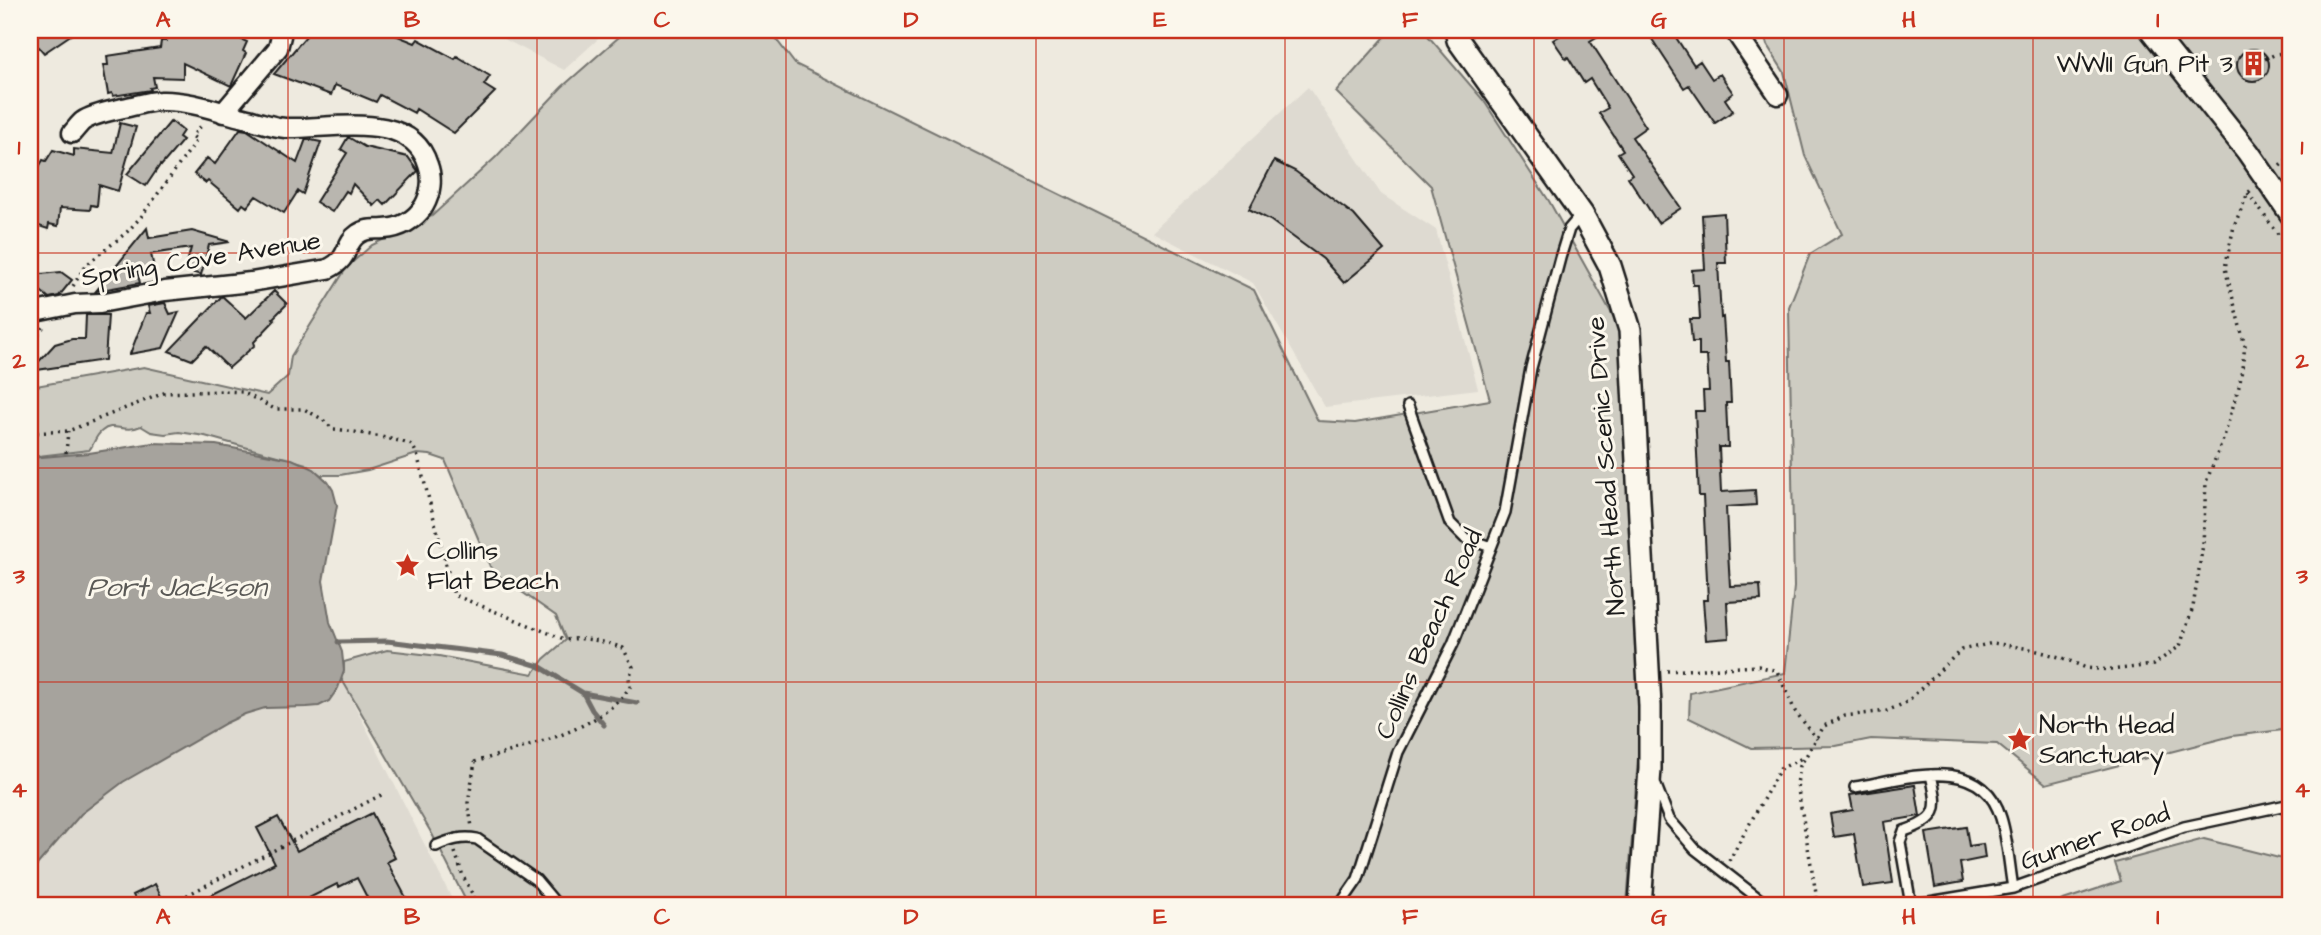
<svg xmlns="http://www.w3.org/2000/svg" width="2321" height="935" viewBox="0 0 2321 935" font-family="'Architects Daughter',sans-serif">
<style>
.built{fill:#dedad1}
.green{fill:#ceccc2;stroke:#75746f;stroke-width:2}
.water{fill:#a6a39d;stroke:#6f6d69;stroke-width:2}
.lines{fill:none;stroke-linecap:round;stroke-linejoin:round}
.stream{stroke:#6f6d69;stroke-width:5}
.building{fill:#b9b6af;stroke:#1c1c1c;stroke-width:2}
.service-casing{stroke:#1c1c1c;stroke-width:14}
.minor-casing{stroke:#1c1c1c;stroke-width:23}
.tertiary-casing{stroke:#1c1c1c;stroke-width:26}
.path{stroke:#1c1c1c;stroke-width:3.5;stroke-dasharray:2 5;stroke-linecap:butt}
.service{stroke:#fbf7ec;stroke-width:9}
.minor{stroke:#fbf7ec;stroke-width:18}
.tertiary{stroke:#fbf7ec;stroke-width:21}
.grid{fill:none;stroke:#c8321e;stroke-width:2;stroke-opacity:0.55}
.labels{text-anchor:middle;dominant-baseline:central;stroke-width:6;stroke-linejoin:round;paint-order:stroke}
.poi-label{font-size:26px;fill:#1c1c1c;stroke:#fbf7ec;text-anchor:start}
.street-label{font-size:26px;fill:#1c1c1c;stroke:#fbf7ec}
.water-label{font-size:28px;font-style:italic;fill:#5a5956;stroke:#fbf7ec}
.neatline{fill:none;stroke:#c8321e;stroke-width:2.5}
.grid-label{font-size:23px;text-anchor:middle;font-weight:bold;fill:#c8321e}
</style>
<rect width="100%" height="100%" fill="#eeeadf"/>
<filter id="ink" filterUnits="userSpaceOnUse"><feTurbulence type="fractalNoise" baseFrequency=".0143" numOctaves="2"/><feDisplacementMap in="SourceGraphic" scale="14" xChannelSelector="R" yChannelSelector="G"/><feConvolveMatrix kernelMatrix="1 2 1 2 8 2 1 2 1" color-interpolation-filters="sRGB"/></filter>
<g filter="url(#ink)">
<path class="built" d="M487,30H608L564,70Z
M1308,87L1381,194L1436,230L1478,389L1325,407L1253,283L1152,232Z
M341,678L455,905H30V873L81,814L108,791L226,723L245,714L265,708L319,706L338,688Z"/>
<path class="green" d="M627,30H769L795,64L1254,290L1318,421L1355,423L1490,400L1431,186L1336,92L1391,30H1423L1484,101L1549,201L1622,332L1642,705L1627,905H468L432,834L341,678L344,671V662L387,650L439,656L533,674L544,659L566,640L556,616L492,571L445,460L430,455L417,454L368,470L340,475H321L306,464L205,436L179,432L165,434L151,432L141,426C123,434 113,421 102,431C95,436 94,445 89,450L30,457V387L144,367L267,395L288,376L291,356L347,267L372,245L432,216L496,157L562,87Z
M1763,30H2291V729L2232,736L2046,784L1997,744L1871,739L1836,746L1751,748L1689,718L1690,693L1785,673L1794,587L1789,307L1810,254L1842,234L1805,156L1784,72L1767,45Z
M2204,839L2291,861V905H2048L2121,881L2115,863Z"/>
<path class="water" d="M153,443L216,445L292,459L314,469L328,482L333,490L337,505L323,581L330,622L342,652L344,671L338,688L329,701L319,706L307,707L265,708L245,714L226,723L123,782L81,814L30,873V458L89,453Z"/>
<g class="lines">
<path class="stream" d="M338,642L387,641L502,655L539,666L583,693L637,703
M583,693L592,710L604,725"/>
</g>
<path class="building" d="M30,30H78L44,53L39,47L36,48L30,41Z
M210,30H221L247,42L243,51L246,53L231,86L183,63V78L153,77L155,87L150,88L151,90L113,96L112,93L108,94L103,65H108L107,56L160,48L161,41H166V32L208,34Z
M311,30H350L362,34L364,30H383L415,43L418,39L455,59L457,56L490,76L484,85L495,92L454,133L416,109L414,113L380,95L376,102L335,85L331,95L274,74Z
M1569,30H1608L1590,41L1646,127L1632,137L1681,208L1658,223L1628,177L1632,174L1618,153L1623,150L1599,113L1608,108L1590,79L1584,83L1568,57L1566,59L1553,40Z
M1646,30H1671L1694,65L1700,61L1712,79L1720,74L1733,93L1725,99L1733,111L1715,123L1689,85L1684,88Z
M2237 65a16 16 0 1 1 32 0a16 16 0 1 1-32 0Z
M171,121L183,131L179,137L183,140L161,166L160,165L146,186L127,174Z
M120,123L136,127L118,191L99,185L97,206L91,205L90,210L60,208L58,226L49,224L48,229L30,223V182L43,160L46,161L53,150L74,156V149L113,153Z
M240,129L247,130L297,163L306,139L321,142L303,194L298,191L284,213L256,196L247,207L243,204L240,208L208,181L206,183L194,174L207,158L215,164Z
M348,137L365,147L408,157L418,171L385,205L380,200L374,206L353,184L349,193L346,191L332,212L316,202L347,153L341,149Z
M1274,161L1295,171L1354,215L1384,250L1344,283L1323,259L1270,220L1249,209Z
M1724,213L1726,263H1718L1721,318L1723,317L1726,362H1729L1731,403H1726L1728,447H1719L1721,492L1755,490L1756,505L1726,507L1728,551L1730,586L1760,585L1761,600L1727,602L1729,638L1706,640L1703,600H1708L1703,496H1699L1695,411H1704L1703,391H1709L1707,356H1699V342H1692L1690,319H1700L1698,285H1693L1692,270L1705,269L1702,215Z
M147,228L149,238L192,231L230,242L209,245L201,275L185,270L191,248L151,254L154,268L137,271L140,283L96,291Z
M30,268L41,274L61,272L72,280L59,296L49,298L30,282Z
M274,291L287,304L273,318L275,320L254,342L255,345L229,368L206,346L192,360L169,351L222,296L246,318Z
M165,303L170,314L179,312L163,348L130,354L146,313H150L148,306Z
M86,315H108L105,360L30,371L55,344L72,339H85Z
M1915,785L1920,816L1884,822L1893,883L1863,887L1854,834L1834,837L1830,814L1853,810L1850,795Z
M372,813L395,858L387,862L410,905H371L357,878L339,887L337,884L295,905H191L275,863L257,828L278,817L297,851Z
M1966,827L1969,846L1983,844L1985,858L1960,863L1963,882L1935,887L1926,833Z
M155,884L161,896L143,905H138L133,895Z"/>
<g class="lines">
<defs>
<path id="service" d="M1408,406L1450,523L1465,538L1491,547
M1655,783L1669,819L1695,849L1767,905
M1855,787C1904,779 1982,752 2001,818C2008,841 2009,865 2013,888
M436,846C450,840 462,836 477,839L536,880L557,905
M1340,905L1358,879L1398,752L1453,644L1505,512L1531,368L1560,258L1569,229L1581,215
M1911,905L2013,888L2184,827L2291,804
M1911,905L1900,842L1904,831C1940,819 1939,809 1931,775"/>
<path id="minor" d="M1734,30L1778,95
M223,113L278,48L281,36L278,30
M30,313L75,304L100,303L165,291L251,282L328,269C352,257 343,244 358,234C366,228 374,230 384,229C400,228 415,220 424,206C431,194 433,178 428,165C411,108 329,130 285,128C272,127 257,121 244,118C217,111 188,100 160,101C148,101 135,106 123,108C111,111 93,114 83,121C79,124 75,130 72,133"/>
<path id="tertiary" d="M1456,30L1458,40L1582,214L1610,266L1630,330L1650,706V769L1640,905
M2151,30L2248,152L2291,214"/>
</defs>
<use href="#service" class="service-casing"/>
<use href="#minor" class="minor-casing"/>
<use href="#tertiary" class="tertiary-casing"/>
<path class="path" d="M2265,59L2276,54L2291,52
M2280,166L2291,156
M2248,193L2291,252
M73,286L85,266L127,232L141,217L197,140L192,136L203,124
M30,346L44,326
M30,433L68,431L164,393L223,391L242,392L275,409H304L322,419L333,429C341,429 407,441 411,445C414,447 415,451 417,454L454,595L566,640C584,636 606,642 623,648L633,667L629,678L630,687C599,732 525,746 475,762L468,803L472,827
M66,453L68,431
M1667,671L1758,666L1777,671L1795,711L1817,739
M455,852L463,876L478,905
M1729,861L1780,769L1804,757
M168,905L385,793
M1815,905L1817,899L1797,784L1800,766L1824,726L1845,716L1887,711L1907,702L1961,650L1993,643L2030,649L2063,658L2086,668L2111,670L2153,665L2180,646L2193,607L2203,544L2206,482L2224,437L2240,383L2245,346L2225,268L2234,226L2248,193L2252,189"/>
<use href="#service" class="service"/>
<use href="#minor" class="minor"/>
<use href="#tertiary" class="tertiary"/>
</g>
</g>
<path class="grid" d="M288,30V905M537,30V905M786,30V905M1036,30V905M1285,30V905M1534,30V905M1784,30V905M2033,30V905M30,253H2291M30,468H2291M30,682H2291"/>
<defs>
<symbol id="building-bare" viewBox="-9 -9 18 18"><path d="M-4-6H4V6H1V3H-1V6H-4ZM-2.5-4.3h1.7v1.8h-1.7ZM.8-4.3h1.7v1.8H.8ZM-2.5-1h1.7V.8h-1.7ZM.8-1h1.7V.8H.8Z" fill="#c8321e" stroke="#fbf7ec" stroke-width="2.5" paint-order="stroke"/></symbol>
<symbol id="sight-bare" viewBox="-9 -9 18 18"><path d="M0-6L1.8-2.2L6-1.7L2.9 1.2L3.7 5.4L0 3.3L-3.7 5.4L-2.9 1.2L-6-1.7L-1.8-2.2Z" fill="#c8321e" stroke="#fbf7ec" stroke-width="2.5" paint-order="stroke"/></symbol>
</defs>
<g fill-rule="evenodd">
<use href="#building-bare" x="2236" y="46" width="35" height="35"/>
<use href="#sight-bare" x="390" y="548" width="35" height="35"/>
<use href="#sight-bare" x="2002" y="722" width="35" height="35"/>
</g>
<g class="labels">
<g class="poi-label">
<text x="2233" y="64" text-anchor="end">WWII Gun Pit 3</text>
<text x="427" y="551">Collins<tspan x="427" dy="30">Flat Beach</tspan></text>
<text x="2039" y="725">North Head<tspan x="2039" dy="30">Sanctuary</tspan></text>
</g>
<g class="street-label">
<text transform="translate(201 259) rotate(-9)">Spring Cove Avenue</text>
<text transform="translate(1606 466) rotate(-94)">North Head Scenic Drive</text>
<text transform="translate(1429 634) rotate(-66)">Collins Beach Road</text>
<text transform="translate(2095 837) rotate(-19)">Gunner Road</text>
</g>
<g class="water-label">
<text x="177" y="587">Port Jackson</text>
</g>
</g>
<rect width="2321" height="935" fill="none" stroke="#fbf7ec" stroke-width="77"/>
<rect x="38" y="38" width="2244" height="859" class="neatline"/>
<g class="grid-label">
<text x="163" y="27">A</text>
<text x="412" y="27">B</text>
<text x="662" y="27">C</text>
<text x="911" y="27">D</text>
<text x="1160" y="27">E</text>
<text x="1410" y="27">F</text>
<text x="1659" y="27">G</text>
<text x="1909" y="27">H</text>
<text x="2158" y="27">I</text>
<text x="19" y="154">1</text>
<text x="2302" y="154">1</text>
<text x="19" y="368">2</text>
<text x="2302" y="368">2</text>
<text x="19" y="583">3</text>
<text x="2302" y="583">3</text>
<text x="19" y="797">4</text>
<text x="2302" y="797">4</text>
<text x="163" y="924">A</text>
<text x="412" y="924">B</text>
<text x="662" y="924">C</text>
<text x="911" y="924">D</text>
<text x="1160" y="924">E</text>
<text x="1410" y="924">F</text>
<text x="1659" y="924">G</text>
<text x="1909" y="924">H</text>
<text x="2158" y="924">I</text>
</g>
</svg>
